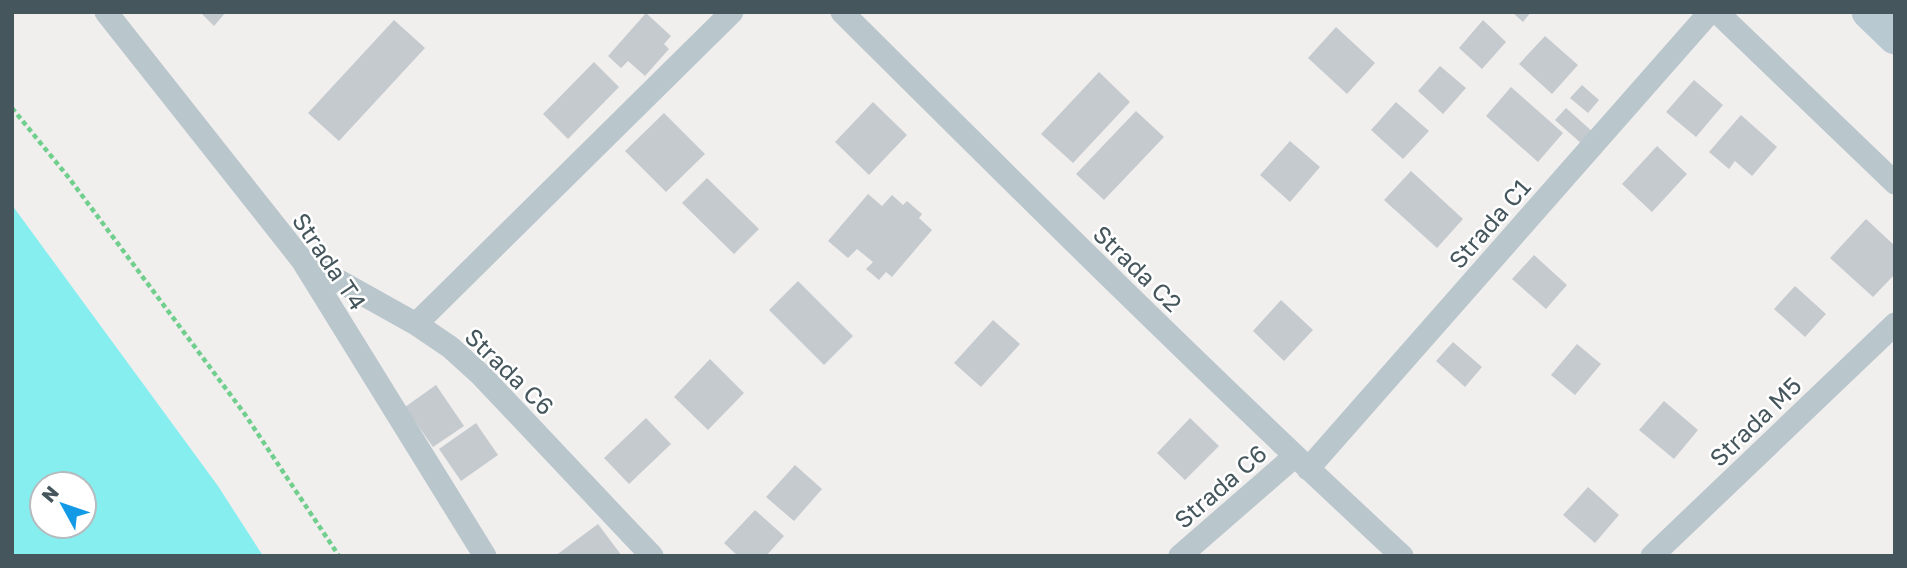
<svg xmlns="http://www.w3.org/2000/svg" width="1907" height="568" viewBox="0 0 1907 568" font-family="'Golos Text',sans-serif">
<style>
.water{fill:#86eeef;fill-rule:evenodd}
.building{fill:#c5cace}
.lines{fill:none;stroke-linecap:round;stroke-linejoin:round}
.path{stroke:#71cf8e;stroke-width:4.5;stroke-dasharray:5 3.5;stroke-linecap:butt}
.minor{stroke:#b9c6cc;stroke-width:23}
.secondary{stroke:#b9c9d1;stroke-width:33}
.labels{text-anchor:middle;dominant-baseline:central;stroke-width:5;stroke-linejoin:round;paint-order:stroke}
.street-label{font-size:24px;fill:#45565c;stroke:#fff}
</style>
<rect width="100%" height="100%" fill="#f1eeee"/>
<path class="water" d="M12,205L218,486L263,556H12ZM42,484H84V526H42Z"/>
<path class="building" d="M200,12H226L214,26Z
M1512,12H1531L1523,22Z
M646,13L671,36L664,44L669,49L645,76L628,61L621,68L608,56Z
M394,20L425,48L339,141L308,113Z
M1483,20L1506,42L1482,69L1459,48Z
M1336,27L1375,63L1347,94L1308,58Z
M1545,36L1578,65L1552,94L1519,64Z
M594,62L619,87L568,139L543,114Z
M1440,66L1466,88L1443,114L1418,91Z
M1099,72L1130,102L1073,163L1041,134Z
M1694,80L1723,105L1696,137L1666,112Z
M1582,85L1599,100L1588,113L1570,98Z
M1511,87L1563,133L1538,162L1486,116Z
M873,102L907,135L869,175L835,142Z
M1396,102L1429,131L1403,159L1371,130Z
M1566,108L1594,133L1583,145L1555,120Z
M1136,111L1164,137L1104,200L1076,174Z
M664,113L705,154L666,192L625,151Z
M1741,115L1777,147L1752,176L1735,161L1729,169L1709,152Z
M1290,141L1320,167L1290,202L1260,175Z
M1657,146L1687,174L1652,212L1622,184Z
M1411,171L1463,219L1437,248L1384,200Z
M707,178L759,229L734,254L682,203Z
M868,194L882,206L892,195L903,205L907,201L922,214L919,218L932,230L892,277L886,272L879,280L866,269L873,262L857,249L848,258L828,241Z
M1866,219L1895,246V274L1873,297L1830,258Z
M1534,255L1567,285L1546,309L1512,279Z
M798,281L853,336L824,365L769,310Z
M1795,286L1826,314L1805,337L1774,309Z
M1281,300L1313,330L1284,361L1253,331Z
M993,320L1020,344L981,387L954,363Z
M1453,342L1482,367L1465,387L1436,361Z
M1577,344L1601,364L1575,395L1551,375Z
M710,359L744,393L708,430L674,397Z
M436,385L464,426L433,447L405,407Z
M1664,401L1698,430L1674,459L1639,430Z
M646,418L671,444L629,484L604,458Z
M1190,418L1219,446L1185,480L1157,453Z
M476,423L498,455L461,481L439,449Z
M795,465L822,489L794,521L766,497Z
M1588,487L1619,515L1595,543L1563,515Z
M755,510L784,536L766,556H738L724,543Z
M598,524L622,556H555Z"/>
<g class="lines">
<path class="path" d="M12,108L69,178L244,413L339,556"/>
<path class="minor" d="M106,12L302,260L485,556
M842,12C1027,196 1211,379 1402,556
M1717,12L1895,183
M305,262L416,324L450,347L481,375L652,556
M416,324L732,12
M1308,469L1710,12
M1180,556L1295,456
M1652,556L1895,324"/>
<path class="secondary" d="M1868,12L1895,38"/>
</g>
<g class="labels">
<g class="street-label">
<text transform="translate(1489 223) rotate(-49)">Strada C1</text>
<text transform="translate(330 261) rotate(56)">Strada T4</text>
<text transform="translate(1138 268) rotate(44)">Strada C2</text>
<text transform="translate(510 371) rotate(44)">Strada C6</text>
<text transform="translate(1755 421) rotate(-44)">Strada M5</text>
<text transform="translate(1220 486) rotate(-41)">Strada C6</text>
</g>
</g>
<rect width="1907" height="568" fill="none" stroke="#45565c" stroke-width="28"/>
<g transform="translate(63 505) rotate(310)"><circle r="33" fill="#ffffff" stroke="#b5bbbe" stroke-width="2"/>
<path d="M0-5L12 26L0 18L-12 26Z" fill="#139ae6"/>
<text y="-10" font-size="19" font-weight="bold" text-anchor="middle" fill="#45565c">N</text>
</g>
</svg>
